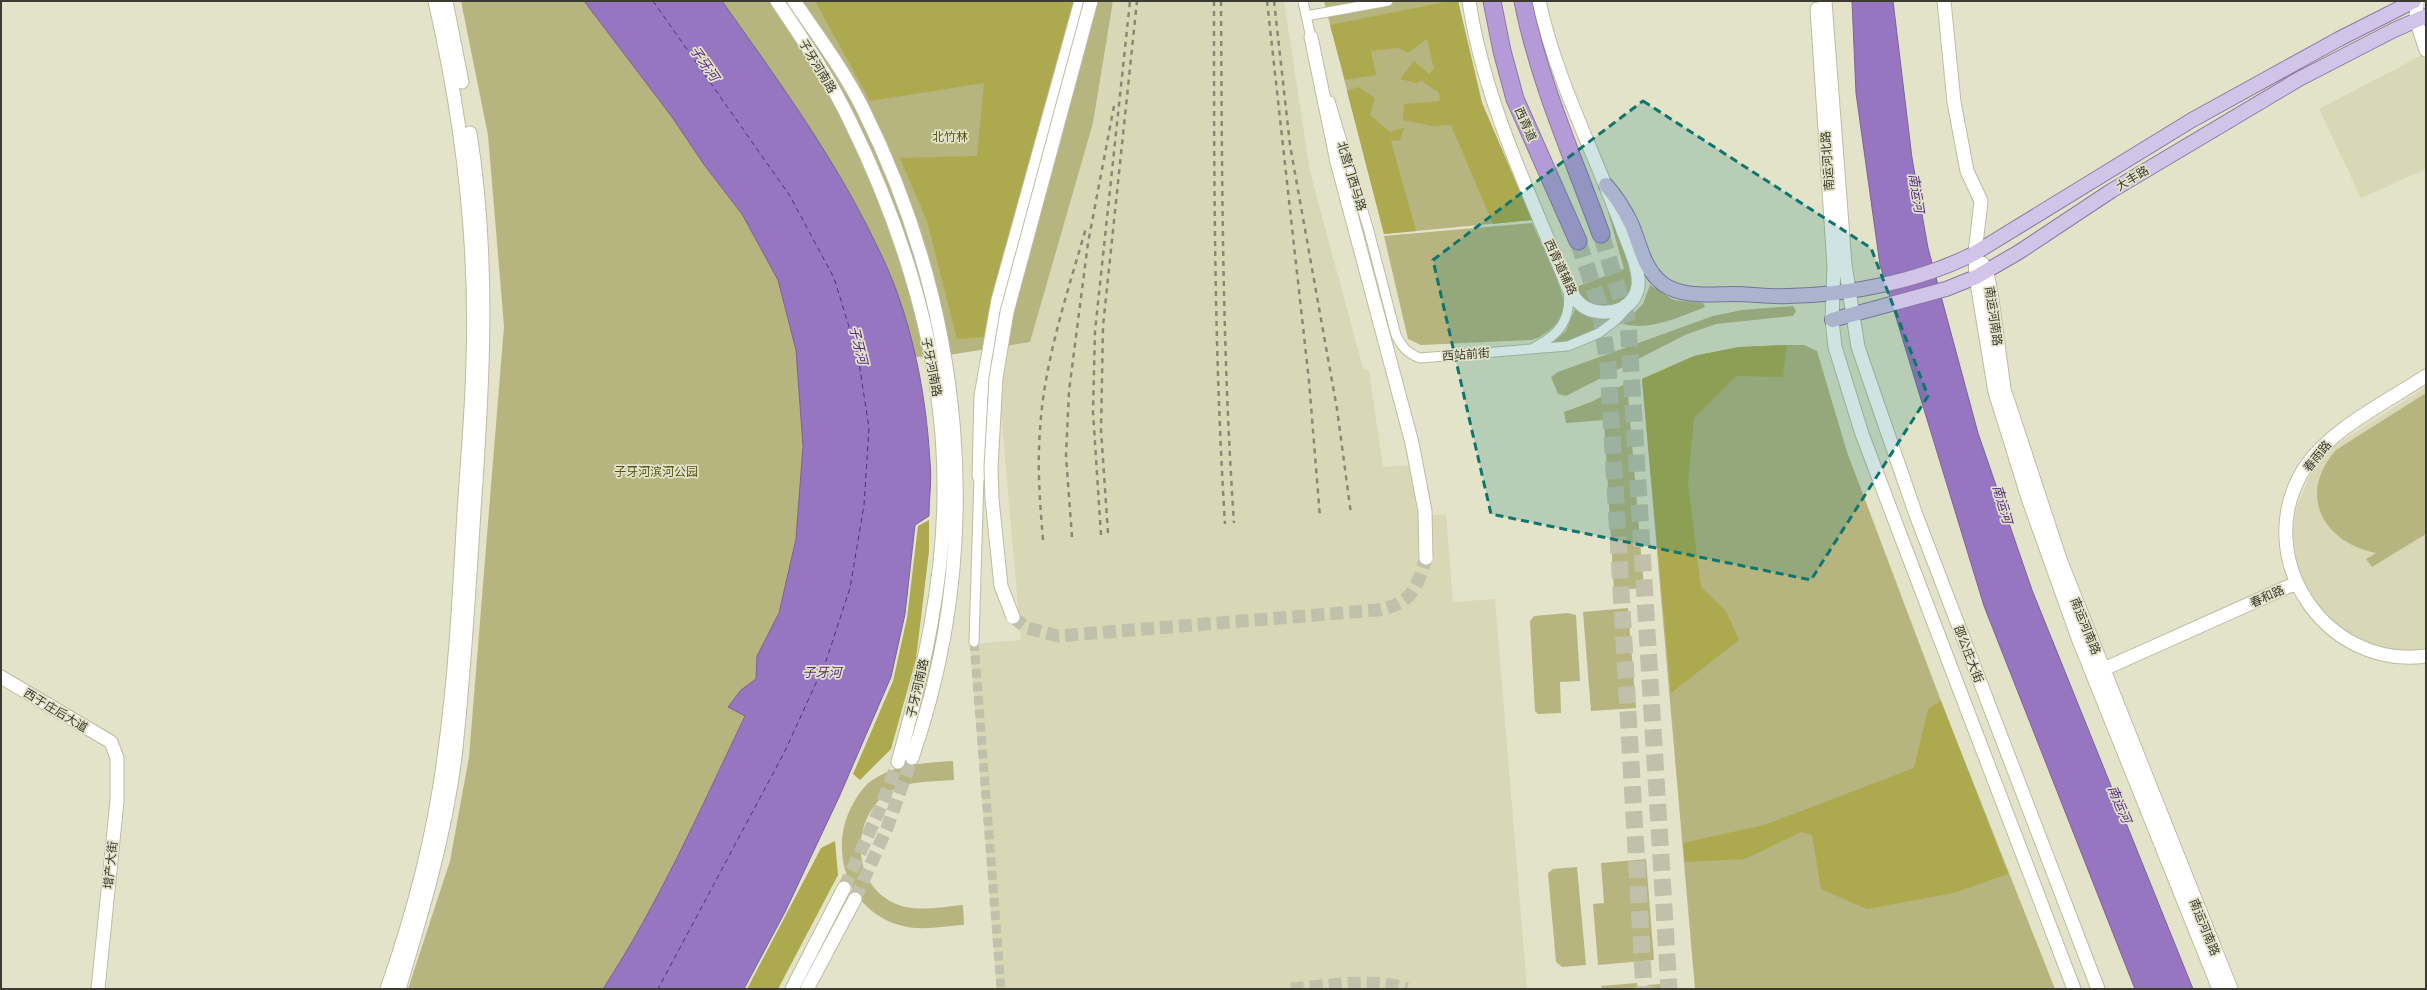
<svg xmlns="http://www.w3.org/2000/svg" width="2427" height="990" viewBox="0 0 2427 990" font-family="'Open Sans','Noto Sans SC',sans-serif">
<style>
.built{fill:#d8d8b6}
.green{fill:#b6b47f}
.forest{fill:#ada94e}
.water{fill:#9676c1;stroke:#7b6496}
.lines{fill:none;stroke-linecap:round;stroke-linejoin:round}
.ferry{stroke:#552982;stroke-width:1;stroke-dasharray:5 4;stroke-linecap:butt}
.street-tunnel{stroke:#c1c1ab;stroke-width:9;stroke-dasharray:9 4.5;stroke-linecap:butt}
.secondary-tunnel{stroke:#c1c1ab;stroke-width:13;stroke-dasharray:13 6;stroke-linecap:butt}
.highway-tunnel{stroke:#c1c1ab;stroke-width:17;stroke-dasharray:17 8;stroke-linecap:butt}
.street-casing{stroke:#bcbca3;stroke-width:11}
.secondary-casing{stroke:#bcbca3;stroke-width:15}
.primary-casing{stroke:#8a799e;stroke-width:16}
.highway-casing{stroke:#8a799e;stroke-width:19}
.street{stroke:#fff;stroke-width:9}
.secondary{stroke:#fff;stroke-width:13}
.primary{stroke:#d2c3e8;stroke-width:14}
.highway{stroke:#b49bd8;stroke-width:17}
.rail{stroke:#887;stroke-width:2.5;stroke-dasharray:5 5;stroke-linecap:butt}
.secondary-bridge-casing{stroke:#bcbca3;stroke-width:15;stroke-linecap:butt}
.secondary-bridge{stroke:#fff;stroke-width:13}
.marked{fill:#0f766e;fill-opacity:0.2;stroke:#0f766e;stroke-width:3;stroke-dasharray:8 5;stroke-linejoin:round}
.labels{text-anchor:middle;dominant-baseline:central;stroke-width:3.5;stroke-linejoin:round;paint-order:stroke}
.street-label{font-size:12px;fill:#3b3b31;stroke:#e3e3c9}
.park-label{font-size:12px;fill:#585510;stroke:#e3e3c9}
.water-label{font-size:13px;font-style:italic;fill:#552982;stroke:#e3e3c9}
</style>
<rect width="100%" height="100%" fill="#e3e3c9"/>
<path class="built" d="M1113,1H1284L1310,172L1363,368L1369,371L1383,467L1410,465L1418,517L1446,514L1453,602L1495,599L1527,989H997L970,644L1021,640L1000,400L1009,344L1030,341L1093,123Z
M2426,53V169L2361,198L2319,109Z
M2426,387V651L2401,652L2375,646L2346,633L2329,620L2304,586L2296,559L2293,529L2297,506L2311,473L2331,448Z"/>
<path class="green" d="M461,1H605L774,238L811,345L806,593L624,989H408L450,861L469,757L504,326L488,135Z
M706,1H1113L1093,123L1030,342L955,354L901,358Z
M1324,1H1458L1482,103L1532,220L1384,234Z
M1608,212H1609C1614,227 1632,269 1631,282C1629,313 1586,314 1576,287L1624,269Z
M1532,223C1539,240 1565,290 1564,306C1563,321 1546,336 1532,340L1421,345L1408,339L1384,236Z
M1650,285L1674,300L1703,303L1705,307C1679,317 1651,331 1623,324L1643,304Z
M1793,306L1796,311L1793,316L1716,324L1685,335L1566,396L1558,394L1551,377L1558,372L1713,316L1742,310Z
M1575,309L1592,318L1607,320L1608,322C1591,334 1571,342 1551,344L1566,331Z
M1787,345H1804L1817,351L1847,452L1941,701L2055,989H1695L1642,379L1694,356L1739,347Z
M1627,383L1644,588L1614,590L1604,420L1566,423L1564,412L1591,402Z
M2426,393V534L2372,567L2366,559L2376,553C2322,542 2297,494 2336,450Z
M1628,608L1636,708L1591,711L1583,612Z
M1568,613L1576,615L1580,681L1560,682L1561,713L1538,714L1535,711L1530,621L1534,616Z
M953,761L954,780C933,782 908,780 889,792C851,817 850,883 894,903C916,913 940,907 963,905L964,925C945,926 922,931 903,926C848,913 826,849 854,802C858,795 864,786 871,781C895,764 924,763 953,761Z
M1646,859L1654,960L1598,965L1593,904L1604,903L1601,863Z
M1577,867L1586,965L1562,967L1556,962L1548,873L1553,869Z
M1637,983L1638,989H1602L1601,986Z
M1676,983L1677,989H1648L1647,985Z"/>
<path class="forest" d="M815,1H1075L998,336L957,339L927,221L900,158L977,156L984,83L870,101Z
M1450,1H1458L1482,103L1532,220L1493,224L1451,125L1433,126L1403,120L1404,104L1440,101L1439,93L1422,81L1416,83L1400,79L1414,61L1429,74L1434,69L1427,39L1408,53L1399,48L1371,51L1376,75L1345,80L1330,25Z
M1358,87L1375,98L1370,115L1390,132L1404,128L1400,140L1391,141L1416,231L1384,234L1347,91Z
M1787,345L1783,377L1736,376L1694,418L1688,483L1701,587L1726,611L1739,640L1671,693L1642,379L1694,356L1739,347Z
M929,520V551L916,659L891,749L860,780L853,774L893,681L907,618L918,526Z
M1941,701L2008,874L1953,893L1867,909L1821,889L1812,835L1801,832L1745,859L1685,862L1683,843L1764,825L1914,768L1928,709Z
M835,841L838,875L778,989H747L821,848Z"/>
<path class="water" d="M584,1H722C778,80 835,158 877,246C910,311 926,389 930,462C932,479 929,498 929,516L915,525L905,614L891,677L840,795L785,912L744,989H603C659,903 701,808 745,716L728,707L741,690L756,679L757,656L779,613L796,539L803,446L796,350L778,280L742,214L705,166L672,117Z
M1852,1H1893L1912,158L1928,248L1978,433L2032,590L2193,989H2135L1984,606L1880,265L1856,93Z"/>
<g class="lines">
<path class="ferry" d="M653,1L790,196L834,278L858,356L869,428L864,505L850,588L826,661L785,751L658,989"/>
<path class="street-tunnel" d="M974,642L1001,989"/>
<path class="secondary-tunnel" d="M1013,617L1027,628L1058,636L1378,610C1413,603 1416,589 1426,558
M844,888L878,813L898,762
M855,899L887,828L912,758
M1291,989C1329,986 1370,977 1407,989"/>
<path class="highway-tunnel" d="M1601,234L1628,322L1669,989
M1578,241L1599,304L1608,365L1644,989"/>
<defs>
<path id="street" d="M1303,1L1312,43
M1306,16L1388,1
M1330,101L1369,231L1396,335C1402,347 1407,353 1420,358L1568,346L1599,333L1616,320L1628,307
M1535,347C1559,335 1572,319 1568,290
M974,642L979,476"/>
<path id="secondary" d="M446,1L462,82
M777,1C803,40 830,79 850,121C905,233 944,360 944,485C945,579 923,673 898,762
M794,1C818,36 844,71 863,109C964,312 987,542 912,758
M1469,1C1484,101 1529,192 1567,285C1573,297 1580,308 1594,311C1613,315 1635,308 1638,286C1640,266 1627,243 1621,225C1594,152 1555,77 1539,1
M1825,1L1845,265L1858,347L1916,515L2098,989
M1944,1L1954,102L1967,171L1981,201L1975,253L1976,277L1995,392L2028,498L2078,638L2219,989
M2417,1L2416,20L2426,50
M1817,9L1834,266L1832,320L1835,347L1862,434L1906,550L2074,989
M1311,37L1337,162
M1982,263L1987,272L1992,299L2004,389L2061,562L2231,989
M2426,376C2388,401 2331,429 2306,466C2248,553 2323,670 2426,656
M979,476L981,396L998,300L1081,1
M2095,673L2296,583
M1,677L111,742L117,758V801L98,989
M387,989C414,912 435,832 445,750C455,677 459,603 463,530C466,473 472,416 473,360C477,238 462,119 435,1
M399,989C422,913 445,836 455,757C464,675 469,593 474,510C483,385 490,258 470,133
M792,989L844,888
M807,989L855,899"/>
<path id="primary" d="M1606,185C1616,196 1624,209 1631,223C1640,243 1643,269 1663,284C1683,298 1711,294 1733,294C1752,294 1770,297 1788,296C1849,295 1921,281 1975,253L2192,120L2339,39L2414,1
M1832,320L1946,289L1976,277L2019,252L2111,191L2299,79L2394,30L2426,16"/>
<path id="highway" d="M1492,1L1502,51L1515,99L1578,241
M1523,1C1539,82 1573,157 1601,234"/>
</defs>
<use href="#street" class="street-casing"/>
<use href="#secondary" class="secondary-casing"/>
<use href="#primary" class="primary-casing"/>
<use href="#highway" class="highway-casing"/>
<use href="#street" class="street"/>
<use href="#secondary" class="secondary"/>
<use href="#primary" class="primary"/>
<use href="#highway" class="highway"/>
<path class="rail" d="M1214,1C1214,175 1214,350 1225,524
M1221,1C1222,175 1222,349 1234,523
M1267,1L1309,381L1320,517
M1274,1L1290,145L1337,409L1351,514
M1108,533L1101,430L1103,326L1137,1
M1101,535L1093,412L1095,331L1130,1
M1072,537L1066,456L1069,391L1088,243L1114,106
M1043,540C1040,503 1037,467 1040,430C1044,362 1067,294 1086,228"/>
<defs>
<path id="secondary-bridge" d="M1337,162L1412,443L1425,511L1426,558
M1013,617L1001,586L992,499L991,467L996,378L1007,312L1091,1"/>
</defs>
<use href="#secondary-bridge" class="secondary-bridge-casing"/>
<use href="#secondary-bridge" class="secondary-bridge"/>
</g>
<path class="marked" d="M1643,101L1871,248L1928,396L1811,580L1491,514L1433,260Z"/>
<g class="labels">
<g class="street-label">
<text transform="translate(818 66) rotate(59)">子牙河南路</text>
<text transform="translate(1526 124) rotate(66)">西青道</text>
<text transform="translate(1827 161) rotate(-94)">南运河北路</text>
<text transform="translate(1352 176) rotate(73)">北营门西马路</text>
<text transform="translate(2132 178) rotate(-31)">大丰路</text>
<text transform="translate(1561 267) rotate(65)">西青道辅路</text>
<text transform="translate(1994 316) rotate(82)">南运河南路</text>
<text transform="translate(1466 354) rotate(-4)">西站前街</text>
<text transform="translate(932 367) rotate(79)">子牙河南路</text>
<text transform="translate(2317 456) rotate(-51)">春雨路</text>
<text transform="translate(2267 596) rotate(-24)">春和路</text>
<text transform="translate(2086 626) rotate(68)">南运河南路</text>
<text transform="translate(1969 654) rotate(69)">邵公庄大街</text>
<text transform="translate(917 688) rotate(-77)">子牙河南路</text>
<text transform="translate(56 710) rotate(31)">西于庄后大道</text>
<text transform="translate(110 865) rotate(-84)">增产大街</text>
<text transform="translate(2205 927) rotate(68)">南运河南路</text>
</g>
<g class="park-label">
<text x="950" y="136">北竹林</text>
<text x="656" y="471">子牙河滨河公园</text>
</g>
<g class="water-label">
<text transform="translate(705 63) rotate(55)">子牙河</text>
<text transform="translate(1917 193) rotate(81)">南运河</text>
<text transform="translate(859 345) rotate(76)">子牙河</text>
<text transform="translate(2003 504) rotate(74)">南运河</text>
<text x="822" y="672">子牙河</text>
<text transform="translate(2120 804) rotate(67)">南运河</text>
</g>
</g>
<rect width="2427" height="990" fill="none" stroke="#3b3b31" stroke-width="4"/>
</svg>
